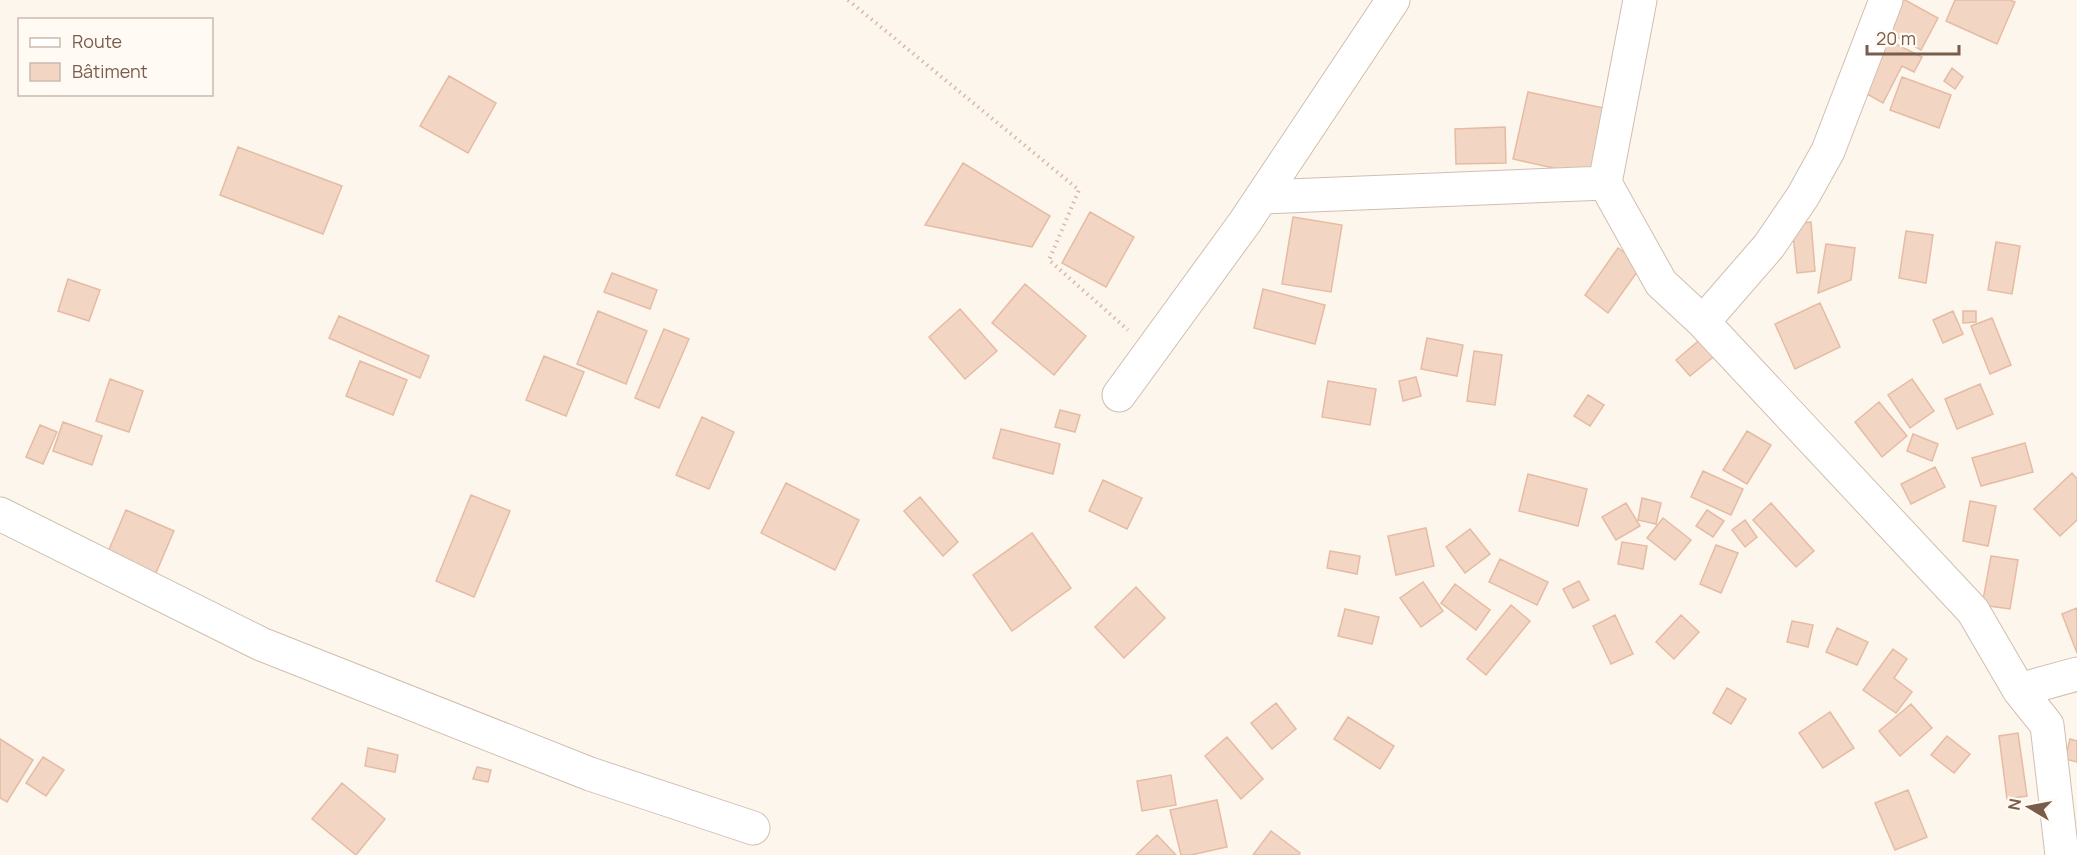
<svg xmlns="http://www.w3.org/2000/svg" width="2077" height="855" viewBox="0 0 2077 855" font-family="Manrope,sans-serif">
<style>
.building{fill:#f3d5c3;stroke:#e6bba3;stroke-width:1.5}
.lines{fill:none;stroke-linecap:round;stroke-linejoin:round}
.minor-casing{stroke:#d1beb0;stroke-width:35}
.path{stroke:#d9b8a5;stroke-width:4;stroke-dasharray:1.5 4.5;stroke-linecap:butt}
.minor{stroke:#fff;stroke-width:33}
</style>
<rect width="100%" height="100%" fill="#fdf6ec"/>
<path class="building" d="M1897,0H1905L1938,18L1921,50L1882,29Z
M1955,0H2010L2015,2L1997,44L1946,21Z
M1884,38L1922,57L1914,72L1902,66L1883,103L1858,89Z
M1952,68L1963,77L1955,89L1944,81Z
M449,76L496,103L468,153L420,126Z
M1902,77L1951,95L1939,128L1890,110Z
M1528,92L1613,110L1599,178L1513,159Z
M1505,127L1506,163L1456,164L1455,129Z
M238,147L342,186L323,234L220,195Z
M963,163L1050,216L1032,247L925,225Z
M1090,212L1134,237L1106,287L1062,263Z
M1293,217L1342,225L1331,292L1282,284Z
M1811,222L1815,271L1797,273L1792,224Z
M1906,231L1933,235L1926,283L1899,278Z
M1996,242L2020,246L2012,294L1988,290Z
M1826,244L1855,248L1851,280L1818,293Z
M1618,248L1642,265L1608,313L1585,295Z
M612,273L657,290L650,309L604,292Z
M68,279L100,290L89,321L58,311Z
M1025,284L1086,336L1054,375L992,323Z
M1263,289L1325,305L1315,344L1254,328Z
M1820,303L1840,347L1795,369L1775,324Z
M960,309L997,351L965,379L929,337Z
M598,311L647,331L626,384L577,364Z
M1953,311L1963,334L1943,343L1933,320Z
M1963,311H1976V322L1963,323Z
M339,316L429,356L420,378L329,338Z
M1992,318L2011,365L1990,374L1971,326Z
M664,329L689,339L659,408L635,398Z
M1703,337L1717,354L1690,376L1676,360Z
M1427,338L1463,345L1457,376L1421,369Z
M1474,351L1502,355L1495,405L1467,401Z
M544,356L584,372L566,416L526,400Z
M360,361L407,380L393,415L346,396Z
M1416,377L1421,396L1403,401L1399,381Z
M110,379L143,391L129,432L96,421Z
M1912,379L1934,411L1910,428L1888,395Z
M1328,381L1376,389L1370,425L1322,417Z
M1980,384L1993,414L1957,429L1945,399Z
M1588,395L1604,405L1590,426L1574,416Z
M1879,402L1907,436L1882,457L1855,422Z
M1060,410L1080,415L1075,432L1055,427Z
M702,417L734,432L709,489L676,475Z
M63,422L102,436L92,465L53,451Z
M40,425L57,432L43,464L26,457Z
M1001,429L1060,444L1053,474L993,458Z
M1747,431L1771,445L1747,484L1723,470Z
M1913,434L1938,444L1932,461L1907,451Z
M2025,443L2033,472L1981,486L1972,458Z
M1935,467L1945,487L1911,504L1901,484Z
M1703,471L1743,489L1731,515L1691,497Z
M2072,473L2077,479V520L2060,536L2034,509Z
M1528,474L1587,489L1578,526L1519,511Z
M1103,480L1142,498L1127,529L1089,511Z
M786,483L859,520L835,570L761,533Z
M471,495L510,511L474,597L436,581Z
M920,497L958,542L943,556L904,511Z
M1642,498L1661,503L1656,524L1638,520Z
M1970,501L1996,506L1988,546L1963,541Z
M1626,503L1640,526L1616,540L1602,517Z
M1771,503L1814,551L1796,567L1753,520Z
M126,510L174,531L152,582L104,561Z
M1707,510L1724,521L1713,537L1696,526Z
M1663,518L1691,540L1675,560L1647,538Z
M1745,520L1757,537L1745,547L1732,530Z
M1426,528L1434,566L1396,575L1388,536Z
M1470,529L1490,554L1465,573L1446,547Z
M1032,533L1071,588L1012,631L973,575Z
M1622,542L1647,546L1643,569L1618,564Z
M1716,545L1738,553L1721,593L1700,584Z
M1330,551L1360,556L1357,574L1327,568Z
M1991,556L2018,560L2010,609L1982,605Z
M1500,559L1548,582L1537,605L1489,582Z
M1579,581L1589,600L1573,608L1563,589Z
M1423,582L1443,611L1421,627L1400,598Z
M1455,584L1490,610L1476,630L1441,603Z
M1136,587L1165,618L1124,658L1095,627Z
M1511,605L1530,621L1486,675L1467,659Z
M2077,608V653L2062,614Z
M1345,609L1379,617L1372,644L1338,636Z
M1615,615L1633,654L1611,664L1593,626Z
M1681,615L1699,632L1674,659L1656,642Z
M1792,621L1813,625L1808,647L1787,642Z
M1837,628L1868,642L1857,665L1826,652Z
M1893,649L1907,659L1894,678L1912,692L1896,713L1863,690Z
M1727,688L1746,699L1731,724L1713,713Z
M1276,703L1296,729L1272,749L1251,723Z
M1911,704L1932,728L1900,756L1879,731Z
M1830,712L1854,748L1823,768L1799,733Z
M1348,717L1394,746L1380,769L1334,739Z
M2018,733L2027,796L2007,799L1999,736Z
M1947,736L1970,754L1954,773L1931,755Z
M1227,737L1263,779L1241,799L1205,756Z
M0,739L33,760L7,802L0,798Z
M2070,739L2077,741V762L2065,759Z
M368,748L398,755L395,772L365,766Z
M43,757L64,770L46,796L26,783Z
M477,767L491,770L488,782L473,779Z
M1171,775L1176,805L1142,811L1137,781Z
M342,783L385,819L356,855L312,819Z
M1908,790L1927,837L1895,850L1875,803Z
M1217,800L1227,847L1191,855H1181L1170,810Z
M1271,831L1300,853L1299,855H1253Z
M1157,835L1176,855H1136Z"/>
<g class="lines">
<defs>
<path id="minor" d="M1640,0L1605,183L1661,283L1703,322L1973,611L2019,690L2047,725L2062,855
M1262,197L1605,183
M1703,322L1769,246L1803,196L1828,151L1886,0
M1119,395L1245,222L1393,0
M0,514L261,644L590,774L753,828
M2019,690L2077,674"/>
</defs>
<use href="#minor" class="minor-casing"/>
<path class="path" d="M848,0L1079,190L1049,260L1128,330"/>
<use href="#minor" class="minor"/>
</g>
<rect x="18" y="18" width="195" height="78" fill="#fffaf3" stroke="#cabbb1" stroke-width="1.5"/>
<rect x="30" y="38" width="30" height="9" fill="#ffffff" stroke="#cabbb1" stroke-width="1.5"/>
<text x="72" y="48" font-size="18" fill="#7a5c4d">Route</text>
<rect x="30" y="63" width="30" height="18" fill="#f3d5c3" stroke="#cabbb1" stroke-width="1.5"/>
<text x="72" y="78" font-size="18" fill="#7a5c4d">Bâtiment</text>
<g transform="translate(2029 807) rotate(280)" stroke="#fffaf3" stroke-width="4.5" paint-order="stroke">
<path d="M0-4.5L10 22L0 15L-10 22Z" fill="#7a5c4d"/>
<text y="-9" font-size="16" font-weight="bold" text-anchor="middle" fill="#7a5c4d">N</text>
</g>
<path d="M1867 45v9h92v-9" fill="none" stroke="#7a5c4d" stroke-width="3"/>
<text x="1876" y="45" font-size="18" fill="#7a5c4d" stroke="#fffaf3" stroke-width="4.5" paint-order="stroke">20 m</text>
</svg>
